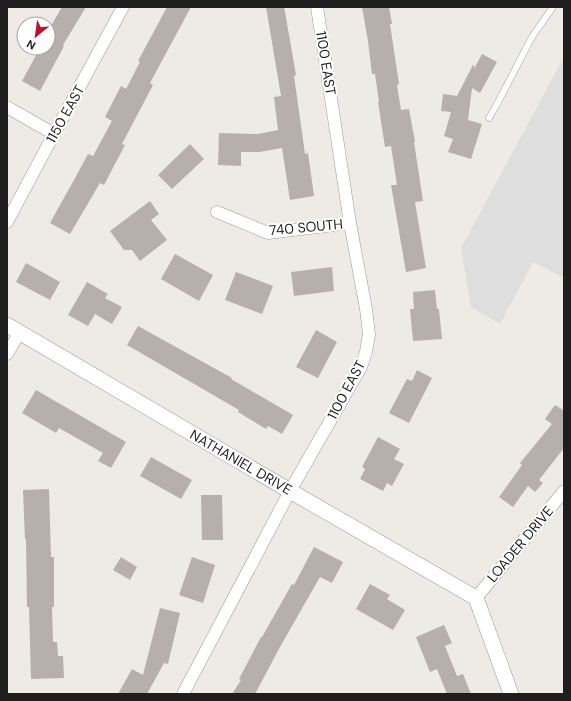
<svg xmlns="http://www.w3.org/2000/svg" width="571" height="701" viewBox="0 0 571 701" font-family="'DM Sans',sans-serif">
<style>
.parking{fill:#dedede}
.building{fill:#b7afac}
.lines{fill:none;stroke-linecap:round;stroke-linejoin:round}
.service-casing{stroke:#9b9b9b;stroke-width:7}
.minor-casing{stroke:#9b9b9b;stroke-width:13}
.tertiary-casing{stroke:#9b9b9b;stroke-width:16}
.service{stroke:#fff;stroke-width:6}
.minor{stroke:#fff;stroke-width:12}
.tertiary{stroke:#fff;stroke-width:15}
.labels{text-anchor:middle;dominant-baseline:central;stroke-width:4;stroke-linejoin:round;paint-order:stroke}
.street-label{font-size:14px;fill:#1e1e1e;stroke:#fff}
</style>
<rect width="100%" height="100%" fill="#eeeae6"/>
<path class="parking" d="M564,57V278L533,262L500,324L471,307L461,248Z"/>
<path class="building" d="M62,7H86L63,45L64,46L40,91L22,81L40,48H48V31Z
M167,7H191L150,83L153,85L122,144L125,145L104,185L100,183L70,234L50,223L74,180L88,154L93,156L112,121L105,117L121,86L126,89L140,62L138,61Z
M266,7H284L285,12L296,75L294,76L305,154L308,153L314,196L290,200L282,148L259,152H241V166L218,165L219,133L258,134L278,130L274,97L281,96Z
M362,7H389L392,24H390L399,84L397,85L401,110L409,109L415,142H414L423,201L415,202L426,268L406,272L391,185H397L391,146L385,147L378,102H379L375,74H372L368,41Z
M482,54L497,62L480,93L472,88L468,120L482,124L471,159L448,152L453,139L444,136L451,112L441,111L443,94L457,96L473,65H474V69Z
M190,144L204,159L172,189L158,175Z
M150,201L159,214L151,220L167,240L140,261L132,250H124L110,231Z
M175,254L213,275L199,301L161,279Z
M26,263L60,282L50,300L16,282Z
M332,267L334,291L294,296L291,272Z
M236,272L273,286L262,314L225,300Z
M87,282L108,294L105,298L122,307L112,324L95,314L88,326L68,315Z
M435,290L437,309H439L442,339L413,341L410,309H414L413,292Z
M138,326L232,378L231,379L293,415L282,434L268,426L266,429L238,412L239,410L127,345Z
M316,330L337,342L318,378L296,367Z
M417,370L432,378L409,423L389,413L407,379L412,381Z
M36,390L126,442L111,468L98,461L103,453L59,428L56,433L22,413Z
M555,405L563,410L564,408V448L539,480L543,483L535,492L528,486L513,507L499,497L522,465L520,463L552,424L545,419Z
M378,437L400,449L394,459L404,464L392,486L387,483L383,491L360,479L365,469L362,467Z
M151,457L192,480L181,499L140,476Z
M49,489L51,557H54V607H52L53,642H57L58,656H63L64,678L31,679L29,607H27L26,539H25L23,490Z
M201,495H222L223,540H202Z
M314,547L343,562L332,583L320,577L280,647L255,694H232L241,680L239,679L261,637H262L292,584L294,585Z
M121,557L137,567L130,580L113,570Z
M192,557L215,565L203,603L179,595Z
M370,584L390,595L387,599L405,610L393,630L356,609Z
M160,608L180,613L168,664L164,663L147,694H118L132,669L143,675Z
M444,625L452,643L445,646L457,676L463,674L471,694H447L437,669L430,672L416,637Z"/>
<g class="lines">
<defs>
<path id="service" d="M489,118L496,106L532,37L553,7"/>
<path id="minor" d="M7,107L54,134
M217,212L268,233L350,223
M7,222L54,134L123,7
M7,354L20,332
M476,598L564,491
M183,694L290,491L361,367L366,352L369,334L366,309L350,223L317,7"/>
<path id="tertiary" d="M7,325L290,491L476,598L511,694"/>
</defs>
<use href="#service" class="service-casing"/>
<use href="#minor" class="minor-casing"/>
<use href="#tertiary" class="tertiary-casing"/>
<use href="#service" class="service"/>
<use href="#minor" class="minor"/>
<use href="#tertiary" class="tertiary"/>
</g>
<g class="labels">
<g class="street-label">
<text transform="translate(326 63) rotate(81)">1100 EAST</text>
<text transform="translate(65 114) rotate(-61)">1150 EAST</text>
<text transform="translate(306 227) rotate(-5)">740 SOUTH</text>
<text transform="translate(346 390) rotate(-62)">1100 EAST</text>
<text transform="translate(241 462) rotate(30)">NATHANIEL DRIVE</text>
<text transform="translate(520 544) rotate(-50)">LOADER DRIVE</text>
</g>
</g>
<rect width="571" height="701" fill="none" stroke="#1e1e1e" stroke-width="16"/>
<g transform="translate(36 36) rotate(209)"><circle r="19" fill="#ffffff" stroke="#a5a5a5"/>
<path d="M0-3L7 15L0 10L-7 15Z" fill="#b3192c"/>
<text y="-6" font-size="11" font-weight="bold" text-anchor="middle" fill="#1e1e1e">N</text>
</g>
</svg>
